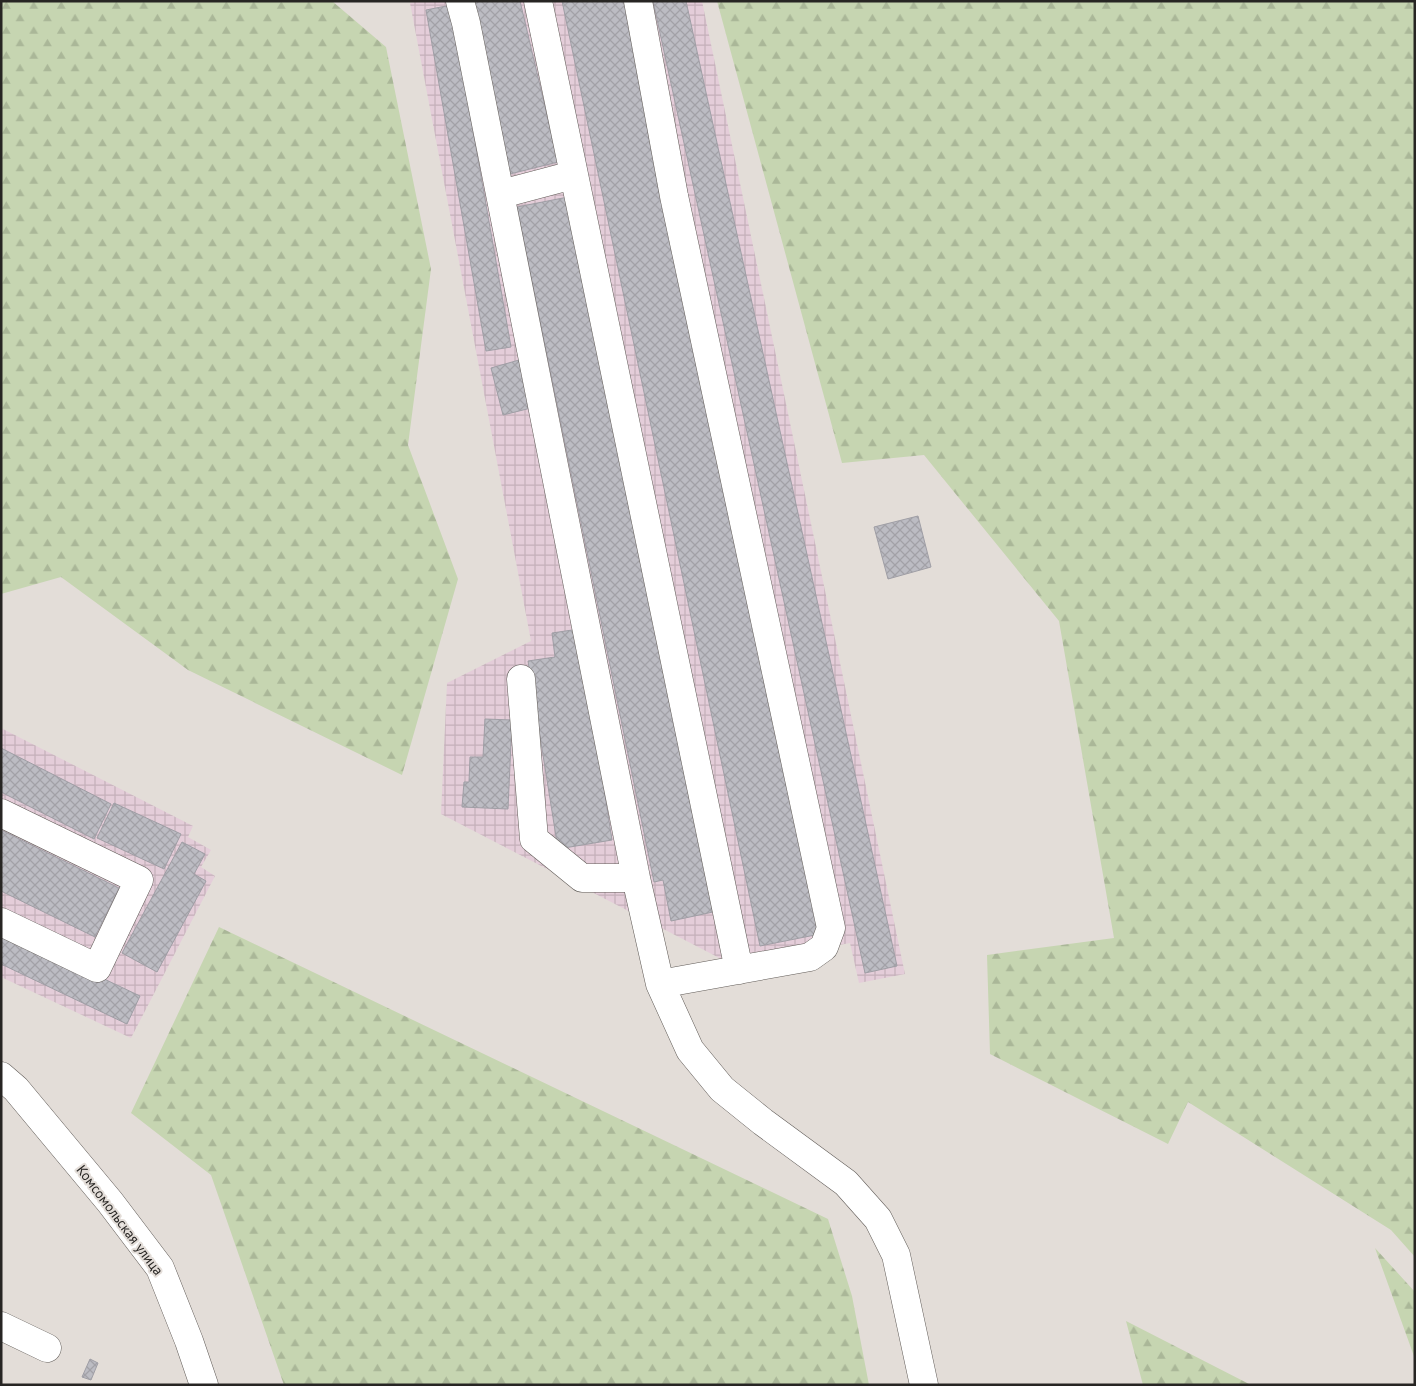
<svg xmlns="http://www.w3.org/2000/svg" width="1416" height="1386" viewBox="0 0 1416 1386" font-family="'PT Sans',sans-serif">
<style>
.industrial{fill:url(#industrial-grid)}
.forest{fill:url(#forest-firs)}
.building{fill:url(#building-cross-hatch);stroke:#9f9ea5}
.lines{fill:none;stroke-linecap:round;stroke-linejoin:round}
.minor-casing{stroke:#615c58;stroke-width:29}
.minor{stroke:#fff;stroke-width:28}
.labels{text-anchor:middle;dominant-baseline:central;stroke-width:4;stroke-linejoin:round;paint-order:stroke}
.street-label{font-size:14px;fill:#272523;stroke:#e3ddd8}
</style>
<defs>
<pattern id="industrial-grid" width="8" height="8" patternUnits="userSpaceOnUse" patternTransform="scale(1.25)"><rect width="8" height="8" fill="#e4cdd9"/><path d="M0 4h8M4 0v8" fill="none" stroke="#c4b0ba"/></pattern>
<pattern id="forest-firs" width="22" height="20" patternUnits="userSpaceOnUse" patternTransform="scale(1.25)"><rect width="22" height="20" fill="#c6d5b1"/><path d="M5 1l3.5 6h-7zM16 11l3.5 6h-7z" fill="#aab798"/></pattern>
<pattern id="building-cross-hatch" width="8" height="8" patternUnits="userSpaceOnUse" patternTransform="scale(1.25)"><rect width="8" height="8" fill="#bcbcc3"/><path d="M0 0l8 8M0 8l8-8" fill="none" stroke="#a2a1a7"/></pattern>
</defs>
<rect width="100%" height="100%" fill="#e3ddd8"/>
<path class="industrial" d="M417,1H702L905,974L859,983L850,943L733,965L441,814L447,683L531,641L410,3Z
M1,728L193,826L188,837L211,850L201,867L215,876L131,1038L1,977Z"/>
<path class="forest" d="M1,1H332L386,47L431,269L408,445L458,579L402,775L188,670L61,577L1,594Z
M717,1H1415V1257L1391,1230L1188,1102L1168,1144L990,1054L987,955L1114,938L1059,621L924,455L842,463Z
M219,927L828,1219L852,1296L869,1385H284L211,1175L131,1113Z
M1375,1248L1415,1292V1359Z
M1126,1321L1251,1385H1252H1143Z"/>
<path class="building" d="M469,1H520L558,162L510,174Z
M562,1H625L820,934L760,946Z
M653,1H686L897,966L865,973Z
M451,5L511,347L486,351L426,10Z
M568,197L713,912L671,921L663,880L654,882L517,207Z
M519,360L531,408L503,415L491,368Z
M918,516L931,567L888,579L874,527Z
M579,629L612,840L558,849L528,661L555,657L552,633Z
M485,719L512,720L508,809L462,807L464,782H469L470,757H483Z
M1,748L111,804L94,839L1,792Z
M114,803L181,834L164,869L97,838Z
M1,830L119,888L95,937L1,891Z
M182,842L205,854L194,874L206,881L157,972L122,953Z
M1,930L140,996L127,1024L1,964Z
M90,1359L98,1363L91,1380L82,1377Z"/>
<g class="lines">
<defs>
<path id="minor" d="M460,1L466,23L636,878L660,984L690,1050L722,1089L763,1122L846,1183L878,1219L896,1255L924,1385
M538,1L739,970
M638,1L674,196L831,928L824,947L810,957L660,984
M501,194L573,175
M521,679L534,839L582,878H636
M1,813L139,880L97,968L1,922
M1,1076L16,1089L110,1202L160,1268L189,1341L204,1385
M1,1326L47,1348"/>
</defs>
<use href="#minor" class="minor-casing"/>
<use href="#minor" class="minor"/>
</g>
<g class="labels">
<g class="street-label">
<text transform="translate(120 1220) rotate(53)">Комсомольская улица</text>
</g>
</g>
<rect width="1416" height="1386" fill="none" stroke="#272523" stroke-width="5"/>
</svg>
